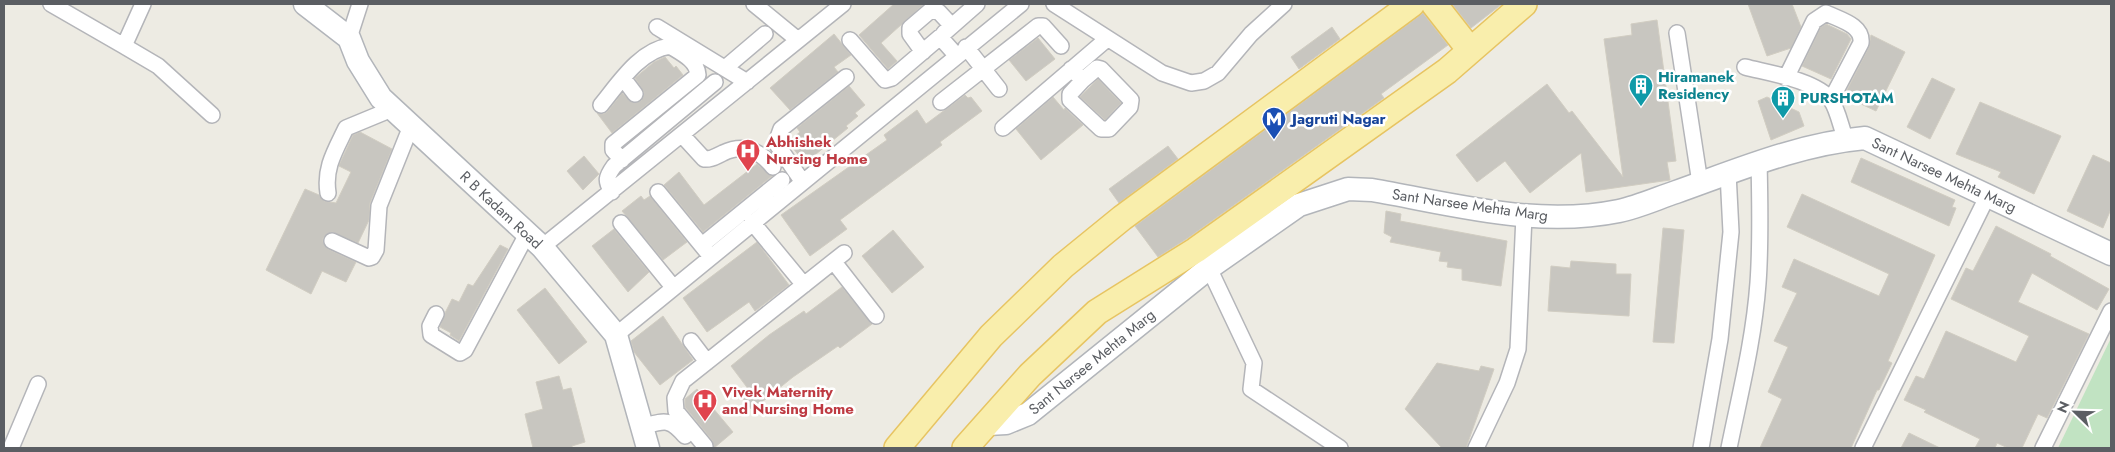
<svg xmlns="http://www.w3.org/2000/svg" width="2115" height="452" viewBox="0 0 2115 452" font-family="Jost,sans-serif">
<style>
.green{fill:#c1e3c2}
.building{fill:#c8c6c0;stroke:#d1cdc2}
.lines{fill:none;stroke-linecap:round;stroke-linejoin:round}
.street-casing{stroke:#b4b5b9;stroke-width:18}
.secondary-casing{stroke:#b2b5ba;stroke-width:25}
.primary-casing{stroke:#e7c462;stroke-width:28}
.street{stroke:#fff;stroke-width:15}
.secondary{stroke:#fff;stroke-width:22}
.primary{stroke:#f9eeac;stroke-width:25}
.labels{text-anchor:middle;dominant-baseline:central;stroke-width:5;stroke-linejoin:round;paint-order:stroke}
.culture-label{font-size:15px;font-weight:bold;fill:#0d838f;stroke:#fff;text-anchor:start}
.transit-label{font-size:15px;font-weight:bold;fill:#164399;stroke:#fff;text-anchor:start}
.health-label{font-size:15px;font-weight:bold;fill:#be3a42;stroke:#fff;text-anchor:start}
.street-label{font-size:15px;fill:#5b5e63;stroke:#fff}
</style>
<rect width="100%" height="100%" fill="#edebe3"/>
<path class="green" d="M2111,338V448H2058Z"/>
<path class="building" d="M894,4H924L881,43L897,61L888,69L859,35Z
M1452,4H1502L1471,28Z
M1748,4H1792L1801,27L1791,48L1767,56Z
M1423,13L1448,45L1381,94L1384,98L1188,238L1158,257L1135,226Z
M1657,20L1676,161L1667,162L1670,180L1586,192L1581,153L1530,193L1505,161L1477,182L1456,155L1547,84L1569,113L1572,111L1623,177L1604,39L1632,35L1631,24Z
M1826,24L1847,34L1851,39L1831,79L1802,66L1821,27Z
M1332,27L1340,39L1299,69L1291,57Z
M834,34L851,55L834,67L838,72L790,110L770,88Z
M1871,35L1905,52L1876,111L1844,96L1869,47Z
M1038,38L1055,59L1026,81L1009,60Z
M665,57L674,68L676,66L683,75L612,133L597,113L604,114L608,111L622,93L631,102L641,101L644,92L635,78L654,62Z
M1932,78L1955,89L1930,139L1907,127Z
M1098,79L1121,103L1105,120L1080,97Z
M849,86L865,105L855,113L858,116L846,126L848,128L805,163L788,142L800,132L797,128Z
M965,95L968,98L971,97L982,111L940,142L942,145L840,220L847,229L810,256L781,215L887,140L884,135L917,110L926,124Z
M1053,97L1064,110L1065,108L1083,125L1041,160L1016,129Z
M1767,97L1799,112L1804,126L1771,140L1758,101Z
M1980,102L2061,136L2034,194L1998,177L2001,172L1956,154Z
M360,132L392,149L370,203L369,220L358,243L332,232L323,238V242L328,249L356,262L346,282L322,271L311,294L266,270L305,189L319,195L324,201L336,203L351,172L339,166L340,163L353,135Z
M1168,146L1178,159L1119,203L1109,189Z
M2093,155L2111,163V209L2103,228L2067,211Z
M584,156L599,174L583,190L567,171Z
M1861,158L1955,200L1952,207L1956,208L1949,226L1851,182Z
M757,164L772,176L703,232L664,185L679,172L704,205Z
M1802,194L1935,255L1888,361L1892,363L1879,390H1877L1851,448H1760L1782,399L1768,392L1788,347L1774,341L1797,293L1782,287L1794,259L1879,296L1889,274L1787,227Z
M641,196L644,200L650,196L687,242L663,260L622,211Z
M1386,211L1401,214L1400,221L1507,241L1501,286L1462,280V269L1447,267L1448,262L1439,261L1441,252L1390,242L1392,237L1384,233Z
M1996,226L2051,254L2050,256L2109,289L2097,310L2032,273L2018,302L2089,334L2047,418L2038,414L2022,448H2008L1997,443L1995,448H1975L1980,439L1924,412L1926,410L1904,400L1916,376L1924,379L1946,331L2016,362L2029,336L1951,299L1966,268L1973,271Z
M1663,228L1684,230L1674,343L1653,342Z
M614,229L649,272L628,292L592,246Z
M893,230L924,267L892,293L862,256Z
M757,242L789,285L755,311L749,302L707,332L683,298Z
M500,245L508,249L459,341L450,335L451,333L440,327L445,313L452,299L459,302L468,284L473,286Z
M1571,261L1616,264V274H1631L1629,316L1548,311L1551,266L1570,268Z
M842,287L872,324L840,348L838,346L793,377L752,410L741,396L749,390L731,366L769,335L804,311L806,314Z
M545,288L587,342L559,364L517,310Z
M663,316L693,360L660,385L634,352L631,341Z
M1437,363L1479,371L1481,366L1494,369L1466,448H1442L1405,409Z
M559,376L563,390L571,388L585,442L572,446V448H533L525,414L543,409L536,382Z
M697,389L733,432L714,448L712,440L685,407V399Z
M1909,433L1940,448H1901Z"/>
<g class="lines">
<defs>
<path id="street" d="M51,4L124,46L143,4
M754,4L798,40
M1054,4L1162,73L1191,83L1204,81L1218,73L1251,34L1284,4
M657,27L747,82
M944,33L977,4
M1677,33L1700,183
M349,38L360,4
M850,40L885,80L892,78L940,37L956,55
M124,46L158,66L212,115
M966,47L999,89
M923,52L910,34V28L931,10L939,12L952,26
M1745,67C1768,73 1816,80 1831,100C1838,110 1841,128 1846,140
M725,68L765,34
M1071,69L1083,80L1070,94V100L1101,129H1109L1130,107L1131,100L1101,69L1097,68L1083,80
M623,78L635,94
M1786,78L1814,21L1826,13C1840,20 1863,25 1861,43L1831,100
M941,102L1038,26H1043L1061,46
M601,105C619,83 640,50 670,46C681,53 697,60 698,75L613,144V150L622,160
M1003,128L1107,39
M682,135L704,159C712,160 716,156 723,153C744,143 760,151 773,167
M802,181L776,143L781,129L846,77
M612,192C605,181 606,177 614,166L715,82
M658,192L708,253
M328,193C324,168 335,151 346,128L392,109
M752,222L804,285
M621,223L673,287
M332,241L369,258L372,257L376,250L379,206L411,126
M702,245L782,180
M542,247L843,4
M834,262L876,316
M1209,268L1254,363L1251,389L1340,448
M436,314L430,326L431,335L460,353L465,350L527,234
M616,335L1021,4
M691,341L707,362
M641,427C664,421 669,417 685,436
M705,446L676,411L675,398L683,381L844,253
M11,448L38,384
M1476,448L1507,383L1518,349L1524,216
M1701,448L1720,339L1731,232L1728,173
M1729,448C1740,394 1754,339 1758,283C1761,242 1760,202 1759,161
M1863,448L1988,195
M2043,448L2111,311"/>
<path id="secondary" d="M305,4L349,38L358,61L381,98L542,247L616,335L648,448
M988,424L1006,423L1028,414L1209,268L1299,205L1348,189L1372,190C1453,204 1536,228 1619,211C1638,207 1658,198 1676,192C1738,170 1799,144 1865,138L2111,254"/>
<path id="primary" d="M1434,4L1470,50
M897,448L991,336L1063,266L1122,218L1412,4
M965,448L1030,375L1097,312L1196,250L1447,71L1524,4"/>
</defs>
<use href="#street" class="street-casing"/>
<use href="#secondary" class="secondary-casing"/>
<use href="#primary" class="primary-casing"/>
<use href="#street" class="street"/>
<use href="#secondary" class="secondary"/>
<use href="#primary" class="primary"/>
</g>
<defs>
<symbol id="building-pin" viewBox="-11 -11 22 30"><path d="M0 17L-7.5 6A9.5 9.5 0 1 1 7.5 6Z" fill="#0f9aa8" stroke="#fff"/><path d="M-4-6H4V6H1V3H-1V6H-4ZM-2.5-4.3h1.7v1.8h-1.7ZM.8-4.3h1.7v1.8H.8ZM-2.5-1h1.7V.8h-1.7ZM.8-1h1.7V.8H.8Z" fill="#fff"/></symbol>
<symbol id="metro-pin" viewBox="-11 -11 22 30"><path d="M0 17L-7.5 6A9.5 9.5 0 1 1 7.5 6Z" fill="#1a4fb4" stroke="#fff"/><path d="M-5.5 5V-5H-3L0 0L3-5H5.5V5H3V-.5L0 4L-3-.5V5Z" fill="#fff"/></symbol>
<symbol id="hospital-pin" viewBox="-11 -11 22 30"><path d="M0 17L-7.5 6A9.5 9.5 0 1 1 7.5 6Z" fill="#e0444e" stroke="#fff"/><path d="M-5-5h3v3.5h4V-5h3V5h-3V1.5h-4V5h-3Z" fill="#fff"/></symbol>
</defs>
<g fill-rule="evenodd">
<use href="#building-pin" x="1627" y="72" width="28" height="38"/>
<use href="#building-pin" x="1769" y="84" width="28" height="38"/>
<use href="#metro-pin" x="1260" y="105" width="28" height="38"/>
<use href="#hospital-pin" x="734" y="137" width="28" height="38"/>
<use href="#hospital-pin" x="691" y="387" width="28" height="38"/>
</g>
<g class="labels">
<g class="culture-label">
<text x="1658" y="77">Hiramanek<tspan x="1658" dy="17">Residency</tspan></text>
<text x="1800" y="98">PURSHOTAM</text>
</g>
<g class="transit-label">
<text x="1292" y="119">Jagruti Nagar</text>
</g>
<g class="health-label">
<text x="766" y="142">Abhishek<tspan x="766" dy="17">Nursing Home</tspan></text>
<text x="722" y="392">Vivek Maternity<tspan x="722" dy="17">and Nursing Home</tspan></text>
</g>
<g class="street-label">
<text transform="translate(1944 175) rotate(25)">Sant Narsee Mehta Marg</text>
<text transform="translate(1470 205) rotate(8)">Sant Narsee Mehta Marg</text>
<text transform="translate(501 210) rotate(43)">R B Kadam Road</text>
<text transform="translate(1092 362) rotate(-39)">Sant Narsee Mehta Marg</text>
</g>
</g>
<rect width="2115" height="452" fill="none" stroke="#5b5e63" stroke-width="10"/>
<g transform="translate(2075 412) rotate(293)" stroke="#ffffff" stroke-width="4" paint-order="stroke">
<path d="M0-4L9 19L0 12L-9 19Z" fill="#5b5e63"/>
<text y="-8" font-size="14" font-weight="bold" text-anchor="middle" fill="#5b5e63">N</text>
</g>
</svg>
